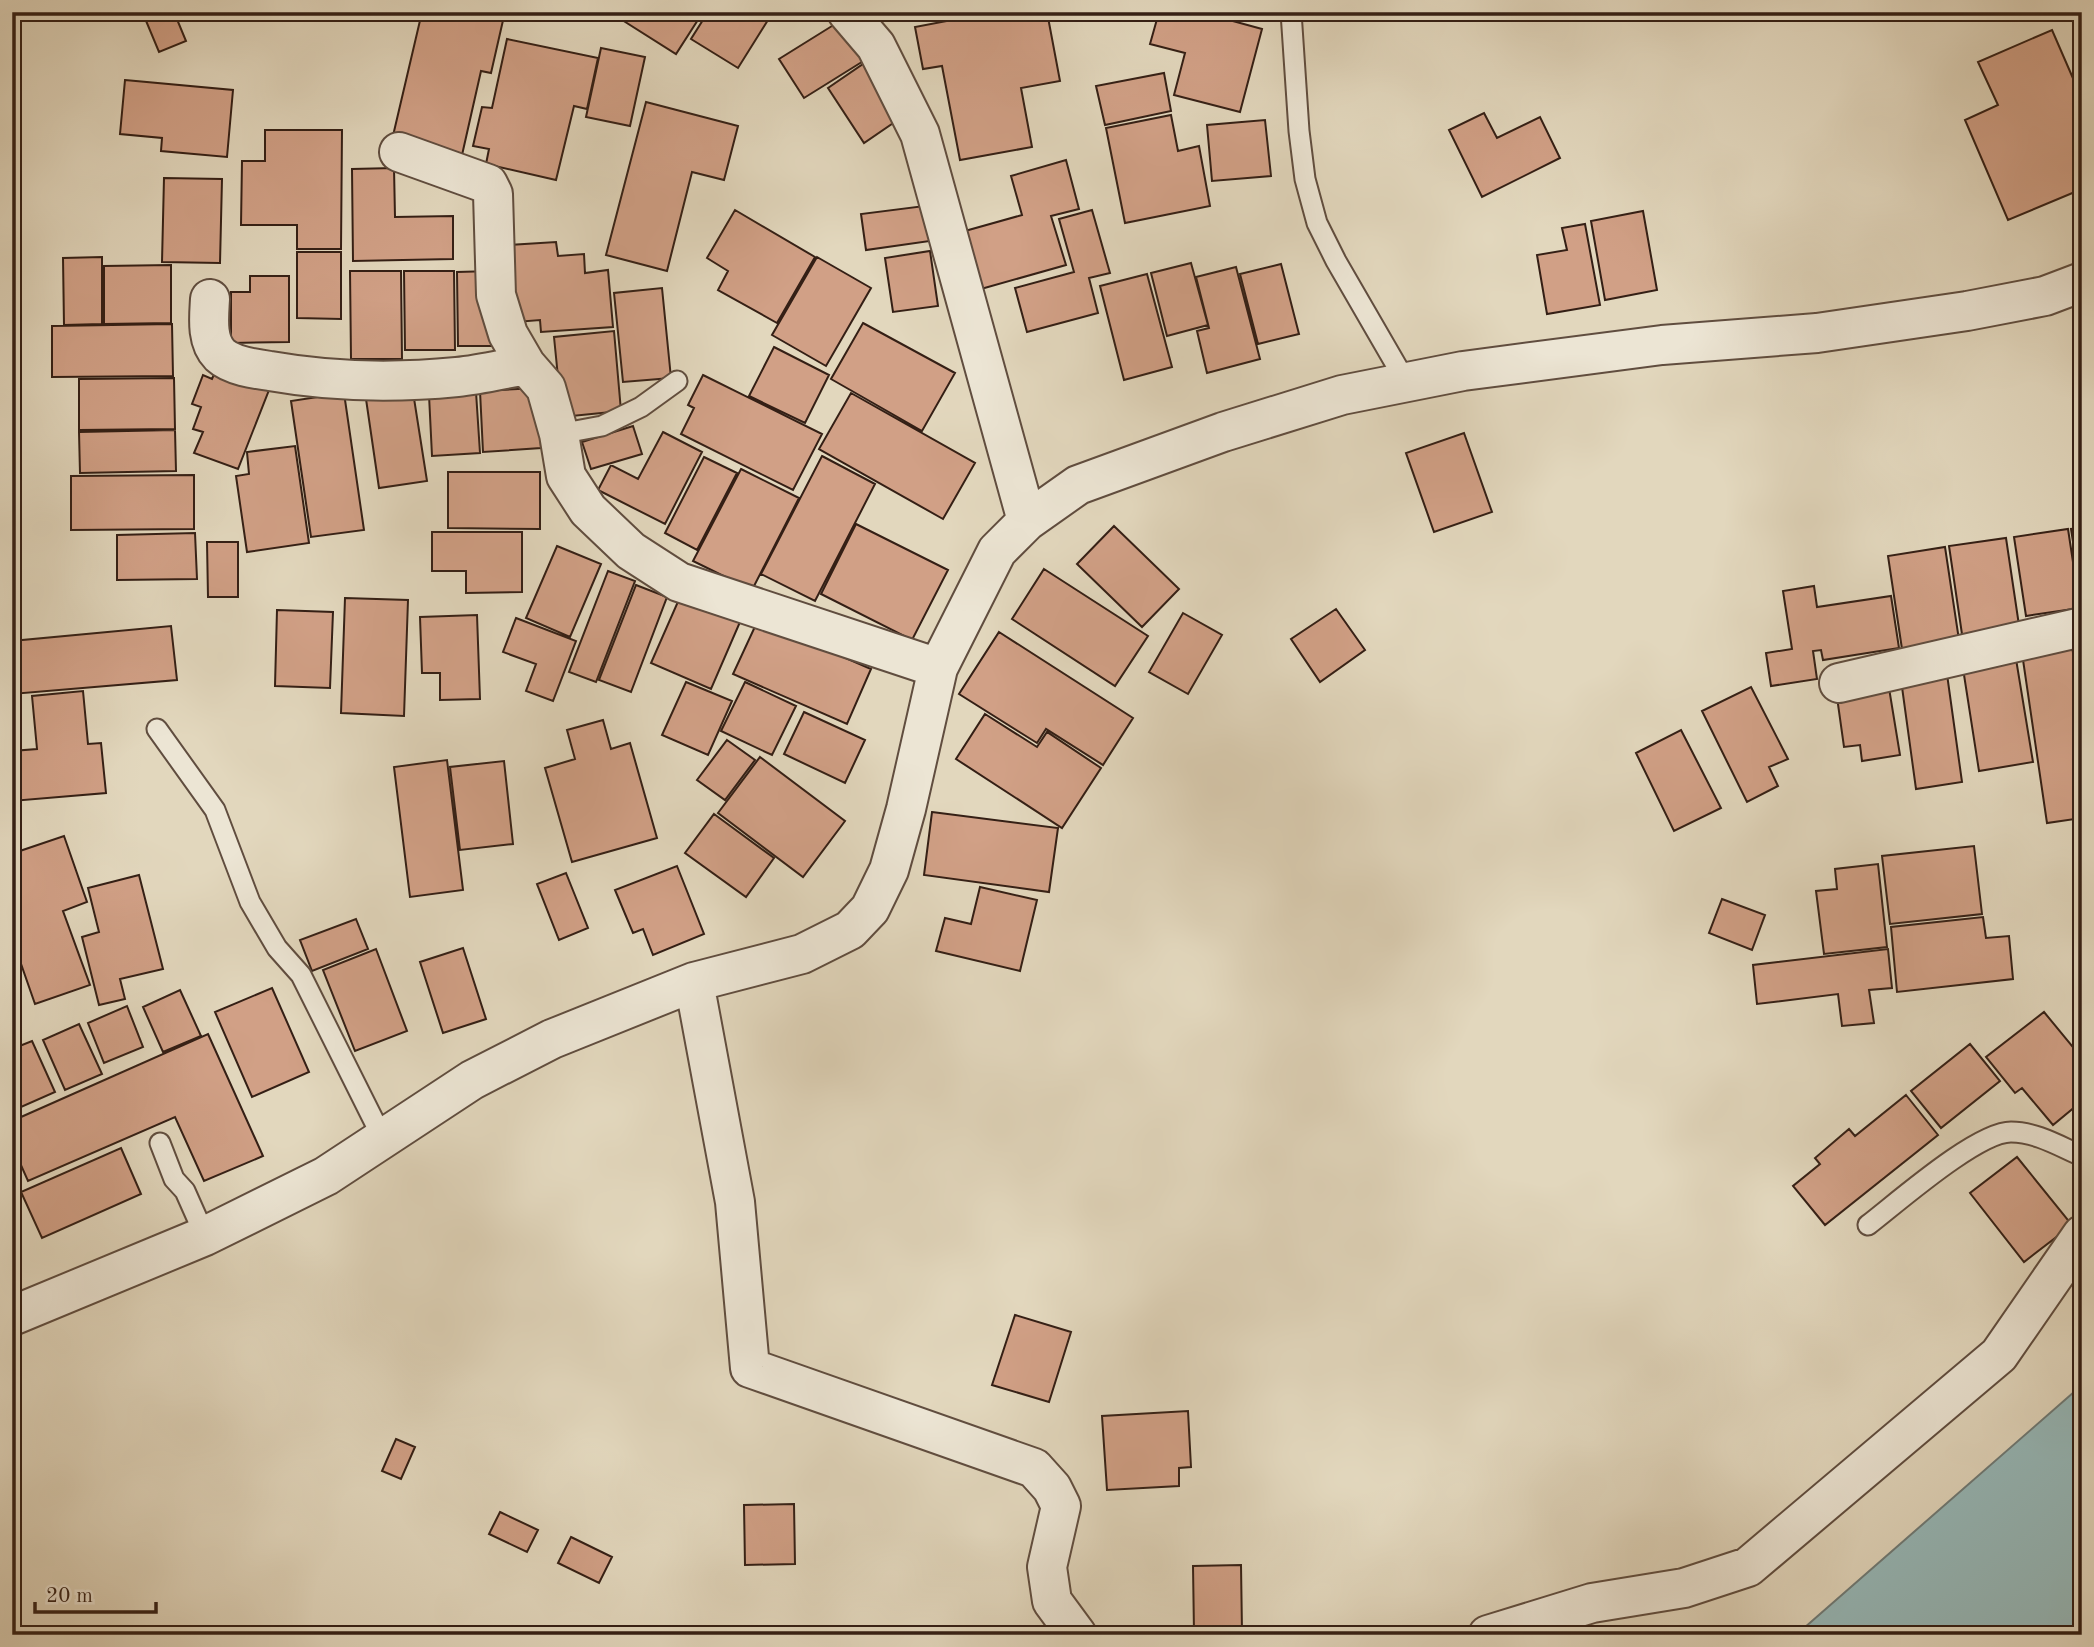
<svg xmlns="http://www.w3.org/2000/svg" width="2094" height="1647" viewBox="0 0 2094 1647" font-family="'Old Standard TT',serif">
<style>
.water{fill:#96b8b8;stroke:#6f7b77;stroke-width:2}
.building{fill:#d1a086;stroke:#341f15;stroke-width:2}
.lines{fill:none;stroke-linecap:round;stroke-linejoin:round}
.service-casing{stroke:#604d3f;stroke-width:23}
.minor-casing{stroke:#604d3f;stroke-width:42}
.service{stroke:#ece5d4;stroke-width:19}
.minor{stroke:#ece5d4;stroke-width:38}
</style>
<rect width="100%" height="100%" fill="#e2d7bd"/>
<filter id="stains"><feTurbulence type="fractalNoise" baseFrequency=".00286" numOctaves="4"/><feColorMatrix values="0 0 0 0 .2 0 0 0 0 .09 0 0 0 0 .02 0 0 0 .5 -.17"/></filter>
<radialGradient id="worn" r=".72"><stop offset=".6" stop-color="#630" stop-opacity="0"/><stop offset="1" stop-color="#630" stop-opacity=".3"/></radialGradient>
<path class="water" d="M2082,1385V1635H1796Z"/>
<path class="building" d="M153,12H174L186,41L159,52L144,16Z
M422,12H485L504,16L491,73L481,71L462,155L392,140Z
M623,12H703L676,54L619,18Z
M708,12H773L738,68L691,39Z
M1047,12L1060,81L1021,88L1032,147L960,160L942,66L923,69L915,27L994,12Z
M1159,12H1200L1262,29L1240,112L1174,95L1185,53L1150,44Z
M840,21L865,60L804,98L779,59Z
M2052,30L2082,99V189L2008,220L1965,120L1998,105L1978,62Z
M507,39L598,58L587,109L574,106L556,180L486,164L489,149L473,146L482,107L492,108Z
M601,48L645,57L630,126L586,117Z
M866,62L902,117L864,143L828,88Z
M1164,73L1171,111L1105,125L1096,86Z
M125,80L233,90L227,157L161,151L162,138L120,134Z
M646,102L738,126L724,180L692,172L667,271L606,255Z
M1484,113L1497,138L1540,117L1560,158L1482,197L1449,130Z
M1171,115L1178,151L1199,146L1210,206L1125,223L1106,128Z
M1265,120L1271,176L1212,181L1207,125Z
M265,130H342L341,249H297V225H241L242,161H265Z
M1066,160L1079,209L1051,216L1066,265L981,289L965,231L1022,215L1011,176Z
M394,168L395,217L453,216V259L353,261L352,169Z
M164,178L222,179L220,263L162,262Z
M932,205L937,240L866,250L861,214Z
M735,210L815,257L777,323L718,290L728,271L707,258Z
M1092,210L1110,273L1089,278L1098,313L1027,332L1015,288L1074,272L1059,219Z
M1643,211L1657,290L1605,300L1591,221Z
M1585,224L1600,305L1547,314L1537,255L1567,250L1562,228Z
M556,242L558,256L584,254L585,273L608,270L613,327L541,332L540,320L516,322L509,245Z
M930,251L938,306L893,312L885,258Z
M297,252H341V319L297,318Z
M102,257V324L64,325L63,258Z
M817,257L871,288L826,366L772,335Z
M1191,263L1208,325L1167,336L1151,273Z
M1281,264L1299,334L1258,344L1240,274Z
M171,265V323L104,324V266Z
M1236,267L1260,359L1207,373L1197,331L1209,328L1196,277Z
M350,271H401L402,359H351Z
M404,271H454L455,350H405Z
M492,271L493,346H458L457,272Z
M1147,274L1172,367L1124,380L1100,286Z
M250,276H289V342L231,343V292H250Z
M662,288L671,378L623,382L614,293Z
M863,323L955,373L922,431L831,379Z
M172,324L173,376L52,377V326Z
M614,331L621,411L562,417L554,337Z
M774,347L829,375L805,423L749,396Z
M216,370L269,390L238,469L194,453L203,432L193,429L201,407L192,404L203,375L212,379Z
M703,375L822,434L793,490L681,434L694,408L688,405Z
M174,378L175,429L79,430V379Z
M538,388L541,448L483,452L480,391Z
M413,392L427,481L379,488L366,399Z
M476,392L480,453L432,456L429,395Z
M344,393L364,530L311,537L291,401Z
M851,393L975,463L943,519L819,449Z
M633,426L642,454L591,469L582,442Z
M175,430L176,471L80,473L79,432Z
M663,432L702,452L665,524L598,490L611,465L638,479Z
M1464,433L1492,512L1434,532L1406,453Z
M295,446L309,543L247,552L236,476L249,474L247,452Z
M822,456L875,484L815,601L761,574Z
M704,457L737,473L697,550L665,533Z
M741,469L799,498L752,590L693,561Z
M448,472H540V529L448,528Z
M194,475V529L71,530V476Z
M856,524L948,570L912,640L821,594Z
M1114,526L1179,589L1142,627L1077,564Z
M2082,528V600L2071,529Z
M2068,529L2080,608L2026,616L2014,537Z
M432,532H522V592L466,593V571H432Z
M195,533L197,579L117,580V535Z
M2006,538L2020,632L1963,641L1949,546Z
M207,542H238V597H208Z
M557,546L601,564L570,637L526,618Z
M1945,547L1959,640L1902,649L1888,556Z
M1044,569L1148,636L1115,686L1012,619Z
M608,571L635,581L596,682L569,672Z
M636,585L667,597L631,692L599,680Z
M1814,586L1817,607L1891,596L1899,648L1823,660L1821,650L1813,651L1817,679L1771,686L1766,653L1792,649L1783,591Z
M680,597L740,622L711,689L651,663Z
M345,598L408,600L404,716L341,713Z
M1336,609L1365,650L1320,682L1291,639Z
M277,610L333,612L330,688L275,686Z
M1183,613L1222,635L1188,694L1149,672Z
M477,615L480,699L440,700V673H422L420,617Z
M516,618L576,641L553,701L526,691L536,664L503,652Z
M758,620L871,669L847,724L733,674Z
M171,626L177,680L12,694V641Z
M999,632L1133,718L1103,765L1046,729L1037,743L959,694Z
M2072,646L2082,713V818L2047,823L2022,653Z
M2015,653L2033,762L1979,771L1962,662Z
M1946,667L1962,782L1916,789L1902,687L1916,685L1914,672Z
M686,682L732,701L708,755L662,735Z
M745,682L796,706L772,755L721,731Z
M1888,682L1900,755L1862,761L1860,745L1844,747L1836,690Z
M1751,687L1788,759L1769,767L1778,786L1747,802L1702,711Z
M83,691L88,744L101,743L106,793L12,801V751L37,749L32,696Z
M804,712L865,740L845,783L784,754Z
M985,714L1037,747L1047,732L1101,768L1062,828L956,759Z
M603,720L611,749L630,743L657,838L572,862L545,768L575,759L567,730Z
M1681,730L1721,808L1674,831L1636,753Z
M727,740L755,760L725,800L697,780Z
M760,757L845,821L803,877L718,813Z
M447,760L463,890L410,897L394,767Z
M504,761L513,844L460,850L450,767Z
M932,812L1058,828L1049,892L924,875Z
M714,814L774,858L746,897L685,853Z
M64,836L87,902L63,911L90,985L35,1004L12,938V871L19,868L14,853Z
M1974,846L1982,914L1890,924L1882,856Z
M1878,864L1887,947L1824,954L1816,891L1837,889L1835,869Z
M677,866L704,934L653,955L643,929L633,933L615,890Z
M566,873L588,928L559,940L537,884Z
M139,875L163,969L120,979L125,999L99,1005L82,937L99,932L88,888Z
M980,887L1037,900L1020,971L936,951L945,918L971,924Z
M1722,899L1765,915L1752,950L1709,933Z
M1983,917L1986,938L2009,936L2013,979L1897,992L1891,927Z
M356,919L368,949L312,971L300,940Z
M463,948L486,1019L443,1033L420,962Z
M376,949L407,1031L355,1051L323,970Z
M1888,949L1892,988L1869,990L1874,1023L1842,1026L1838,994L1757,1004L1753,965Z
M272,988L309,1072L252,1097L215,1012Z
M180,990L201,1036L163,1052L143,1007Z
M127,1006L143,1047L104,1063L88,1023Z
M2044,1012L2082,1058V1101L2053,1125L2022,1088L2015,1093L1986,1057Z
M79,1024L102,1074L65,1090L43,1040Z
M208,1034L263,1156L204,1181L175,1117L28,1181L12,1145V1121Z
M32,1041L55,1092L12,1111V1049Z
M1970,1044L2000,1081L1941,1128L1911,1091Z
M1906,1095L1938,1135L1825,1225L1793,1186L1820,1164L1815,1158L1849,1129L1855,1136Z
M121,1148L141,1194L42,1238L21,1192Z
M2017,1157L2072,1225L2024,1262L1970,1193Z
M19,1245L21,1290L12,1291V1246Z
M1015,1315L1071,1332L1049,1402L992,1385Z
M1188,1411L1191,1467L1179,1468V1486L1107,1490L1102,1416Z
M396,1439L415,1447L401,1479L382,1471Z
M794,1504L795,1564L745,1565L744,1505Z
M500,1512L538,1530L527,1552L489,1534Z
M571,1537L612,1557L599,1583L558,1563Z
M1241,1565L1242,1632H1194L1193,1566Z"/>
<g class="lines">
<defs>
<path id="service" d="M1291,12L1299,131L1305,179L1317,223L1336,261L1406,382
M559,434L602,426L641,407L677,381
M157,729L215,810L250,902L277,948L301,975L383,1139
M160,1143L174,1179L185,1191L205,1236
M1868,1225C1898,1202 1977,1132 2011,1132C2036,1132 2059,1146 2082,1156"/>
<path id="minor" d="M847,12L876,46L920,134L1027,521
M399,152L488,184L493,194L496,295L508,334L526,365
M210,299C209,317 206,341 220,355C232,366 255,369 270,371C332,382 395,383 457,377C480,375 503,369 526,365L546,388L559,434L566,476L588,510L631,551L679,582L938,668
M1839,683L2082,627
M694,982L735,1202L750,1368L1034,1468L1052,1488L1061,1506L1047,1567L1052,1601L1077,1635
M12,1316L205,1236L326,1176L472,1080L552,1039L694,982L802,954L850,930L870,909L889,870L906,809L938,668L997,551L1027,521L1078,485L1223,432L1342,395L1463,371L1662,345L1817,333L1967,311L2045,296L2082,282
M1488,1635L1592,1603L1684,1588L1748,1567L1999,1355L2082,1235"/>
</defs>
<use href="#service" class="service-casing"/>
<use href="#minor" class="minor-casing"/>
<use href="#service" class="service"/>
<use href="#minor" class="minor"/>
</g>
<rect width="2094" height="1647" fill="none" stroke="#e2d7bd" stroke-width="42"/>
<rect x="14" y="14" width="2066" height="1619" fill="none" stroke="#341f15" stroke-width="3.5"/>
<rect x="21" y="21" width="2052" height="1605" fill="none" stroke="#341f15" stroke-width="2"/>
<path d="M35 1602v10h121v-10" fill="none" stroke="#341f15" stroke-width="3.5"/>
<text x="46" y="1602" font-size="21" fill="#341f15" stroke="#ece5d4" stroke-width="5" paint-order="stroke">20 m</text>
<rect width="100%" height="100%" filter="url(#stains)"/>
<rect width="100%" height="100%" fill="url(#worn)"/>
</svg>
